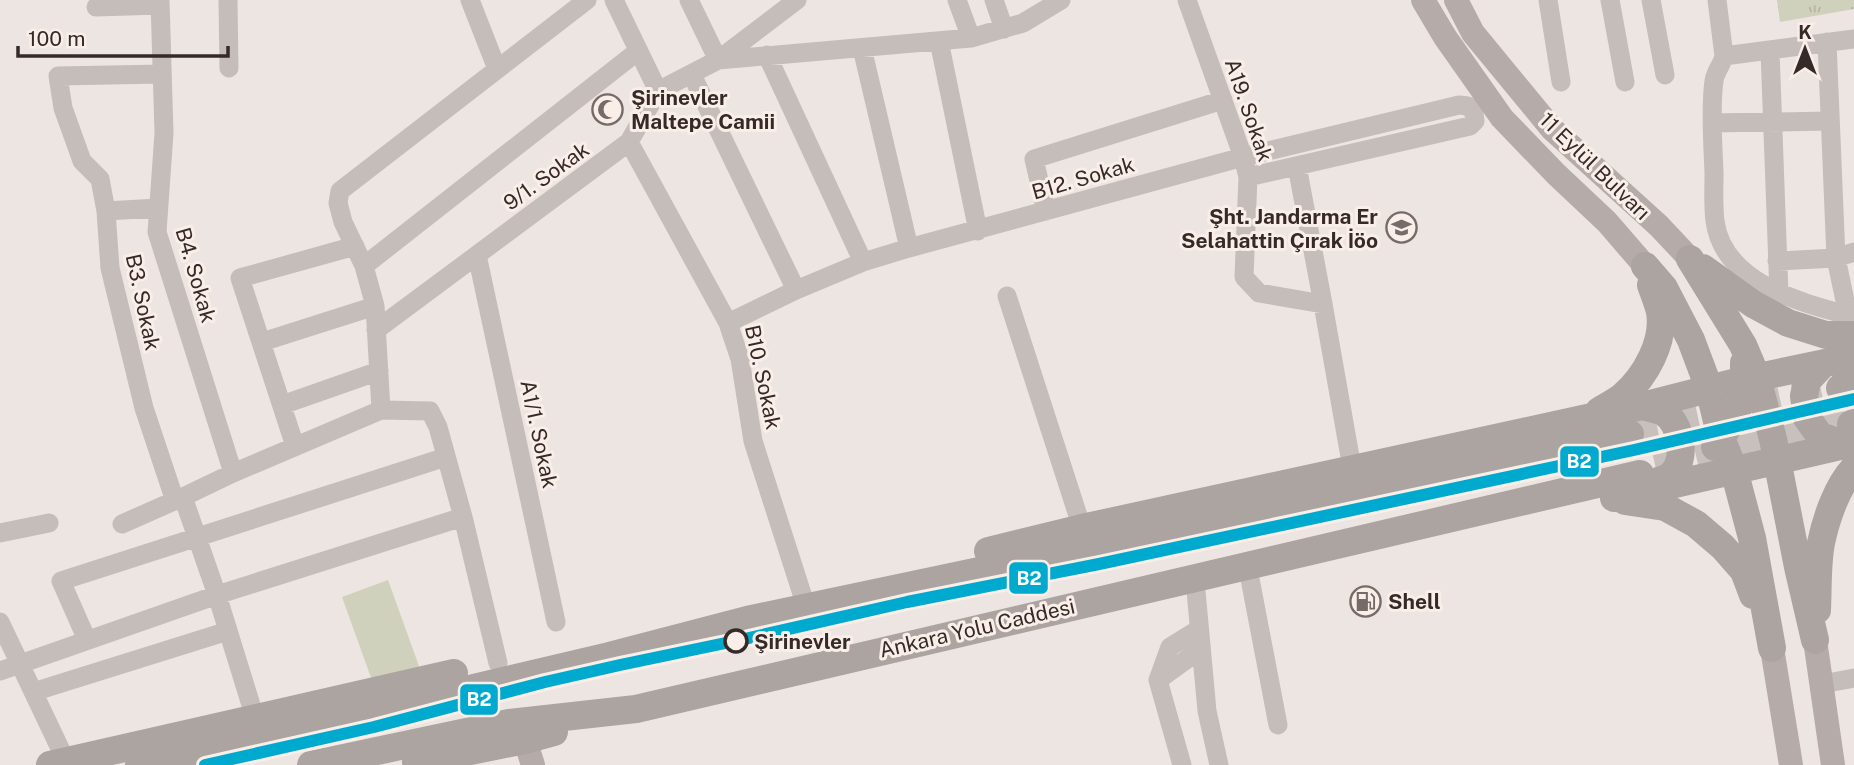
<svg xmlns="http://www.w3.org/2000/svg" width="1854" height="765" viewBox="0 0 1854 765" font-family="'Public Sans',sans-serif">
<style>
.park{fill:url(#park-tufts)}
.garden{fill:#d0d1bc}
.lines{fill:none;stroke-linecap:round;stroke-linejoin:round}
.highway-tunnel{stroke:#c8c0bc;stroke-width:28;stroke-dasharray:28 14;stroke-linecap:butt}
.minor{stroke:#c5bdba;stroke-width:19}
.major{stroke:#b5aca9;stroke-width:24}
.highway{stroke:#aba4a0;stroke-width:28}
.metro-1-casing{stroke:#f9eee8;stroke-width:18}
.metro-1{stroke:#00a9ce;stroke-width:12}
.stop-dot{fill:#f9eee8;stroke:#362a28;stroke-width:3.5}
.labels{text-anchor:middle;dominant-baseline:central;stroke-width:6;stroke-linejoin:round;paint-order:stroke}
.poi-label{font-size:21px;font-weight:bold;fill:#362a28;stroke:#f9eee8;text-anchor:start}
.street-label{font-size:21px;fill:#362a28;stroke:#f9eee8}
.stop-label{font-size:21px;font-weight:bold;fill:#362a28;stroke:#f9eee8;text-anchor:start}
.line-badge{stroke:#f9eee8;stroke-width:2.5}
.badge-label{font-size:19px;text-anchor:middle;font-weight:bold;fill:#fff}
</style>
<defs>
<pattern id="park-tufts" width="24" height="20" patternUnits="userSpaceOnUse" patternTransform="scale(1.75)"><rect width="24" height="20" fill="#d0d1bc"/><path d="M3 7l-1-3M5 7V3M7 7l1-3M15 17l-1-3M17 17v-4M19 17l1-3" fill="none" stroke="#b3b4a2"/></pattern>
</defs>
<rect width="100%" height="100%" fill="#ece5e1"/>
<path class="park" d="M1777,0H1854V9L1780,22Z"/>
<path class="garden" d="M388,580L420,669L374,686L342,597Z"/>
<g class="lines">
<path class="highway-tunnel" d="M1630,434L1840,388
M1656,469L1851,424"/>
<path class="minor" d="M160,0L164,133L157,232L233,473
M228,0L229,68
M470,0L497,69
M614,0L658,91
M689,0L718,60L971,38L1023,23L1061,0
M957,0L971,38
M994,0L1004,29
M1187,0L1243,157L1248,177L1244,277L1259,293L1323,304L1352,468
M1548,0L1561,82
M1610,0L1625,82
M1651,0L1665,75
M1717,0L1724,56C1722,65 1715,72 1714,81C1710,108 1713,145 1714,173C1714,189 1713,206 1715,221C1723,282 1798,302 1848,315L1854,314
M96,7L160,5
M939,41L978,231
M1827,42L1836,258L1848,315
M862,48L909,248
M1770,51L1779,294
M767,55L863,262
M1724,56L1854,39
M162,74L58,76L63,108L82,161L100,179L106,211L110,268L144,408L175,501
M692,75L796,290
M1713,123L1830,121
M629,142L728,323L740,359L753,441L803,597
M1297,166L1323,304
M106,211L158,208
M1046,211L1034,159L1223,100
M477,255L556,622
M1777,261L1836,258L1854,252
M364,266L638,51
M1007,296L1082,528
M728,323L796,290L863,262L909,248L1243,157L1459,105L1468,106L1474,113L1475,121L1470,126L1248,177
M376,330L629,142L658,91L718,60L797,0
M262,342L375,306
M282,405L379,371
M381,410L375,306L364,266L343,222L338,203L340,191L587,0
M295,446L240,278L355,246
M183,497L217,595L255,718
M122,524L183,497L233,473L381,410L430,411L438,427L463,517L498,663
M0,533L49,523
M1250,579L1278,725
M1196,591L1207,711L1219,765
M0,622L66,761
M87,640L61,581L446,457
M0,671L217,595L463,517
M1158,680L1201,649
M1822,684L1854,678
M33,692L228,631
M1182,765L1158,680L1170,647L1199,629"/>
<path class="major" d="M1423,0L1445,37L1502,118L1556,174L1607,222L1645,266
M1456,0L1473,33L1552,129L1659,226L1690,259
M1815,640L1833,765
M1772,648L1791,765
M525,740L533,765"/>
<path class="highway" d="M1690,259L1743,345L1757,378L1773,439L1798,567L1815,640
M1645,266L1664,288L1691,340L1709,388L1721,438L1734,470L1752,538L1772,648
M1703,268L1753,304L1788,323L1826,335H1854
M1823,364L1807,381L1804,396L1807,418L1820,436L1847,445
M1840,388L1854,385
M1642,406C1648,408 1658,409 1663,412C1682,423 1688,461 1670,476C1665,480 1656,481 1650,484
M1599,411C1607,406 1616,402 1623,396C1645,377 1665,342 1660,312C1658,303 1654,294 1651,285
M1851,424L1854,423
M1715,447L1734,418L1744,394V363
M1614,498L1854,443
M1625,501L1665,507L1696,524L1723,547L1744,571L1753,595
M988,551L1082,528L1642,406L1744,380L1854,357
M1817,610C1818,588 1817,564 1821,543C1826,519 1837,486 1854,468
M416,762L525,740L554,732
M50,765L454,673
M139,765L432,698L609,656L747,620L1630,434
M311,765L509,723L636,709L1640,474"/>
<defs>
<path id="metro-1" d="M205,765L374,727L545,682L620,665L740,640L907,602L1099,564L1634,450L1854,399"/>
</defs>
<use href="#metro-1" class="metro-1-casing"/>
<use href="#metro-1" class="metro-1"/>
</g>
<defs>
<symbol id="mosque-ring" viewBox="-11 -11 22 22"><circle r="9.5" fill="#f9eee8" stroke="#766b69" stroke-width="1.5"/><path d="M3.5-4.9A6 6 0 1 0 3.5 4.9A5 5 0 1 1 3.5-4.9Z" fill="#766b69"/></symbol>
<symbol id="school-ring" viewBox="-11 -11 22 22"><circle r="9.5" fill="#f9eee8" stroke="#766b69" stroke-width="1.5"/><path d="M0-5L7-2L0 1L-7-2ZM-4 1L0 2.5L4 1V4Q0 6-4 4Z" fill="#766b69"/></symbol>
<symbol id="fuel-ring" viewBox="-11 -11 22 22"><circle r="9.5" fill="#f9eee8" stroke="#766b69" stroke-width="1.5"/><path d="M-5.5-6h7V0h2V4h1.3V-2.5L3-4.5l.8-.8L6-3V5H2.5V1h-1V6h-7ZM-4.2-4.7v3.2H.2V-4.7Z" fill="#766b69"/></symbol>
</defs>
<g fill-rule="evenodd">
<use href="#mosque-ring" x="590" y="92" width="35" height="35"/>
<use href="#school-ring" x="1384" y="210" width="35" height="35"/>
<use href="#fuel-ring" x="1348" y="584" width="35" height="35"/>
</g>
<circle class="stop-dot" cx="736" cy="641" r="11"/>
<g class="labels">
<g class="poi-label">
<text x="631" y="97">Şirinevler<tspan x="631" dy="24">Maltepe Camii</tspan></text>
<text x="1378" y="216" text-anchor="end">Şht. Jandarma Er<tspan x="1378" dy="24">Selahattin Çırak İöo</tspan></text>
<text x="1388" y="601">Shell</text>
</g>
<g class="street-label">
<text transform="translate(1249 110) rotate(71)">A19. Sokak</text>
<text transform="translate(1595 166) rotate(44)">11 Eylül Bulvarı</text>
<text transform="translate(546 176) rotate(-36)">9/1. Sokak</text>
<text transform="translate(1083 178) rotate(-16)">B12. Sokak</text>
<text transform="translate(196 275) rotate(74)">B4. Sokak</text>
<text transform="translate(143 302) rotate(78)">B3. Sokak</text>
<text transform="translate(763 377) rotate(78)">B10. Sokak</text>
<text transform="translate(539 434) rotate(78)">A1/1. Sokak</text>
<text transform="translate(977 628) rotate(-13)">Ankara Yolu Caddesi</text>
</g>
<g class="stop-label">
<text x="754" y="641">Şirinevler</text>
</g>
</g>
<g class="line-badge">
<rect x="1559" y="445" width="41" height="33" rx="7" fill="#00a9ce"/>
<rect x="1008" y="561" width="41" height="34" rx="7" fill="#00a9ce"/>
<rect x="459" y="683" width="40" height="33" rx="7" fill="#00a9ce"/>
</g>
<g class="badge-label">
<text x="1579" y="468">B2</text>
<text x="1029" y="585">B2</text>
<text x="479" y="706">B2</text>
</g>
<g transform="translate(1805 49)" stroke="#f9eee8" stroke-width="5" paint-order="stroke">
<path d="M0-5L12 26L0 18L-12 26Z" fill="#362a28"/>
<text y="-10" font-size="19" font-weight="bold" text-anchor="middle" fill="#362a28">K</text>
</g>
<path d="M18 46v10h210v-10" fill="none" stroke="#362a28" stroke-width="3.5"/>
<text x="28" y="46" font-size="21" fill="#362a28" stroke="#f9eee8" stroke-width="5" paint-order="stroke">100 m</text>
</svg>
